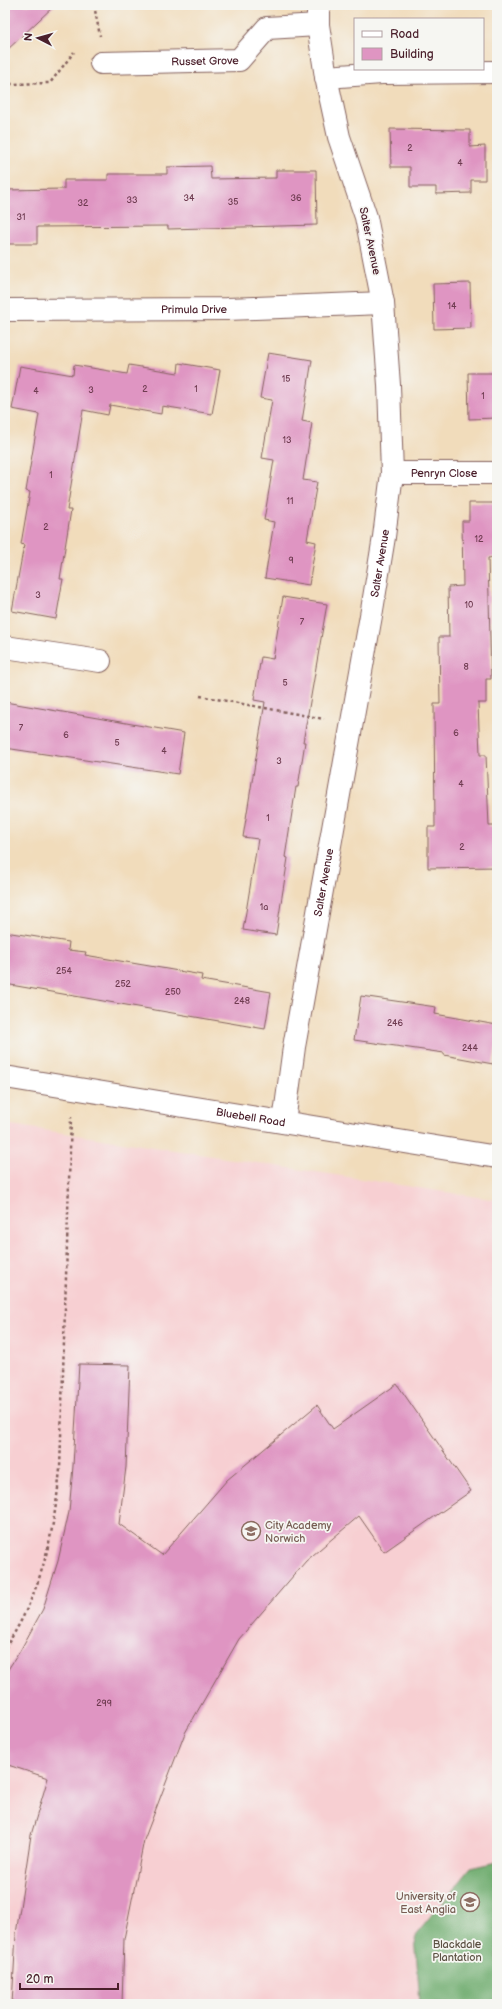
<svg xmlns="http://www.w3.org/2000/svg" width="502" height="2009" viewBox="0 0 502 2009" font-family="'Balsamiq Sans',sans-serif">
<style>
.built{fill:#f7cfd2}
.forest{fill:#6eac6e;stroke:#5c664c}
.building{fill:#df95c2}
.lines{fill:none;stroke-linecap:round;stroke-linejoin:round}
.minor-casing{stroke:#84615d;stroke-width:24}
.tertiary-casing{stroke:#84615d;stroke-width:24}
.path{stroke:#84615d;stroke-width:2.5;stroke-dasharray:3 3;stroke-linecap:butt}
.minor{stroke:#fff;stroke-width:22}
.tertiary{stroke:#fff;stroke-width:22}
.labels{text-anchor:middle;dominant-baseline:central;stroke-width:3.5;stroke-linejoin:round;paint-order:stroke}
.number-label{font-size:9px;fill:#6f3c51}
.street-label{font-size:11px;fill:#4a1f2b;stroke:#f6f6f2}
.education-label{font-size:11px;fill:#785e54;stroke:#f6f6f2;text-anchor:start}
.park-label{font-size:11px;fill:#5d5244;stroke:#f6f6f2}
</style>
<rect width="100%" height="100%" fill="#f6f6f2"/>
<filter id="ink" filterUnits="userSpaceOnUse"><feTurbulence type="fractalNoise" baseFrequency=".025" numOctaves="2"/><feDisplacementMap in="SourceGraphic" scale="8" xChannelSelector="R" yChannelSelector="G"/><feConvolveMatrix kernelMatrix="1 2 1 2 8 2 1 2 1" color-interpolation-filters="sRGB"/></filter>
<filter id="wash" filterUnits="userSpaceOnUse"><feTurbulence type="fractalNoise" baseFrequency=".012" numOctaves="4" result="noise"/><feDisplacementMap in="SourceGraphic" scale="16" xChannelSelector="R" yChannelSelector="G"/><feGaussianBlur stdDeviation="0.9" result="paint"/><feColorMatrix in="noise" values="0 0 0 0 0 0 0 0 0 0 0 0 0 0 0 0 0 1.4 0 .05"/><feComposite in="paint" operator="in"/></filter>
<g filter="url(#wash)">
<rect width="100%" height="100%" fill="#f1dcbb"/>
<path class="built" d="M5,1124L497,1200V2004H5Z"/>
<path class="forest" d="M497,1862V2004H420L415,1936L471,1868Z"/>
<g id="blocks">
<path class="building" d="M5,5H55L5,52Z
M390,129L470,130V147L485,146V180H471V193L436,194V187H410V167H391Z
M210,166L211,179L276,178V170H316L317,225L168,229V226L37,227V244H5V190L64,189V180H108V174H167V167Z
M470,283L471,328L434,329L433,284Z
M268,353L312,360L302,421L312,423L303,480L317,482L307,540L316,542L309,585L265,578L274,522L264,520L274,460L262,458L272,400L260,398Z
M179,363L220,370L212,414L162,406L161,414L110,405L108,415L83,410L67,510H71L60,579H63L56,619L12,611L24,545L21,544L30,492L26,491L39,414L12,409L20,366L73,375L74,365L127,374L129,365L178,373Z
M468,373H497V418L469,419Z
M469,503H497V557L488,558L491,679H486V703H478L480,755H486L489,826H496L497,867L428,868V827H435L434,704H440L439,637H449L448,587L463,586L462,521H469Z
M283,597L327,604L303,742H305L298,787H296L285,857L288,858L276,935L243,930L258,839L243,837L265,702L254,700L261,657L273,659Z
M5,702L184,733L178,774L5,748Z
M5,932L69,942L68,950L86,952L85,955L202,975L201,980L271,992L265,1029L5,984Z
M361,996L436,1007L435,1014L497,1025V1041L493,1064L444,1055V1053L354,1040Z
M79,1364L130,1365L126,1467L119,1524L162,1555L227,1480L317,1405L333,1429L397,1384L471,1491L384,1552L359,1516L306,1561L239,1639L185,1733L144,1840L124,1939L122,2004H12L16,1934L31,1835L48,1778L5,1764V1674L20,1651L43,1609L58,1561L69,1512L73,1466Z"/>
</g>
</g>
<g filter="url(#ink)">
<use href="#blocks" fill-opacity="0" stroke="#84615d" stroke-width="1"/>
<g class="lines">
<defs>
<g id="minor">
<path id="s1" d="M101,63L239,60L267,28L318,25"/>
<path d="M326,77L382,73L497,72"/>
<path id="s2" d="M5,310L227,309L383,303"/>
<path id="s3" d="M392,473H497"/>
<path d="M5,647L100,661"/>
<path id="s4" d="M284,1122L294,1047L372,610L384,537L392,473L389,385L383,303L366,217L339,137L326,77L318,25V5"/>
</g>
<g id="tertiary">
<path id="s5" d="M5,1077L497,1157"/>
</g>
</defs>
<use href="#minor" class="minor-casing"/>
<use href="#tertiary" class="tertiary-casing"/>
<path class="path" d="M94,5L100,36
M5,72L11,84L50,83L74,52
M200,696L324,719
M5,1648C42,1592 54,1534 60,1469L71,1117"/>
<use href="#minor" class="minor"/>
<use href="#tertiary" class="tertiary"/>
</g>
</g>
<defs>
<symbol id="school-ring" viewBox="-11 -11 22 22"><circle r="9.5" fill="#f6f6f2" stroke="#8d6e63" stroke-width="1.5"/><path d="M0-5L7-2L0 1L-7-2ZM-4 1L0 2.5L4 1V4Q0 6-4 4Z" fill="#8d6e63"/></symbol>
<symbol id="university-ring" viewBox="-11 -11 22 22"><circle r="9.5" fill="#f6f6f2" stroke="#8d6e63" stroke-width="1.5"/><path d="M0-5L7-2L0 1L-7-2ZM-4 1L0 2.5L4 1V4Q0 6-4 4Z" fill="#8d6e63"/></symbol>
</defs>
<g fill-rule="evenodd">
<use href="#school-ring" x="240" y="1520" width="22" height="22"/>
<use href="#university-ring" x="459" y="1891" width="22" height="22"/>
</g>
<g class="labels">
<g class="number-label">
<text x="410" y="148">2</text>
<text x="460" y="163">4</text>
<text x="189" y="198">34</text>
<text x="296" y="198">36</text>
<text x="132" y="200">33</text>
<text x="233" y="202">35</text>
<text x="83" y="203">32</text>
<text x="21" y="217">31</text>
<text x="452" y="306">14</text>
<text x="286" y="379">15</text>
<text x="145" y="389">2</text>
<text x="196" y="389">1</text>
<text x="91" y="390">3</text>
<text x="36" y="391">4</text>
<text x="483" y="396">1</text>
<text x="287" y="440">13</text>
<text x="51" y="475">1</text>
<text x="290" y="501">11</text>
<text x="46" y="527">2</text>
<text x="479" y="539">12</text>
<text x="291" y="560">9</text>
<text x="38" y="595">3</text>
<text x="469" y="605">10</text>
<text x="302" y="622">7</text>
<text x="466" y="667">8</text>
<text x="285" y="683">5</text>
<text x="21" y="728">7</text>
<text x="456" y="733">6</text>
<text x="66" y="735">6</text>
<text x="117" y="743">5</text>
<text x="164" y="751">4</text>
<text x="279" y="761">3</text>
<text x="461" y="784">4</text>
<text x="268" y="818">1</text>
<text x="462" y="847">2</text>
<text x="264" y="907">1a</text>
<text x="64" y="971">254</text>
<text x="123" y="984">252</text>
<text x="173" y="992">250</text>
<text x="242" y="1001">248</text>
<text x="395" y="1023">246</text>
<text x="470" y="1048">244</text>
<text x="104" y="1703">299</text>
</g>
<g class="street-label">
<text stroke="none"><textPath href="#s1" startOffset="104">Russet Grove</textPath></text>
<text transform="translate(370 241) rotate(78)">Salter Avenue</text>
<text stroke="none"><textPath href="#s2" startOffset="189">Primula Drive</textPath></text>
<text stroke="none"><textPath href="#s3" startOffset="52">Penryn Close</textPath></text>
<text stroke="none"><textPath href="#s4" startOffset="567">Salter Avenue</textPath></text>
<text stroke="none"><textPath href="#s4" startOffset="243">Salter Avenue</textPath></text>
<text stroke="none"><textPath href="#s5" startOffset="249">Bluebell Road</textPath></text>
</g>
<g class="education-label">
<text x="265" y="1525">City Academy<tspan x="265" dy="13">Norwich</tspan></text>
<text x="456" y="1896" text-anchor="end">University of<tspan x="456" dy="13">East Anglia</tspan></text>
</g>
<g class="park-label">
<text x="457" y="1944">Blackdale<tspan x="457" dy="13">Plantation</tspan></text>
</g>
</g>
<rect width="502" height="2009" fill="none" stroke="#f6f6f2" stroke-width="20"/>
<rect x="354" y="18" width="130" height="52" fill="#f6f6f2" stroke="#b1a0a2"/>
<rect x="362" y="31" width="20" height="6" fill="#ffffff" stroke="#b1a0a2"/>
<text x="390" y="38" font-size="12" fill="#4a1f2b">Road</text>
<rect x="362" y="48" width="20" height="12" fill="#df95c2" stroke="#b1a0a2"/>
<text x="390" y="58" font-size="12" fill="#4a1f2b">Building</text>
<g transform="translate(38 38) rotate(276)" stroke="#f6f6f2" stroke-width="3" paint-order="stroke">
<path d="M0-3L7 15L0 10L-7 15Z" fill="#4a1f2b"/>
<text y="-6" font-size="11" font-weight="bold" text-anchor="middle" fill="#4a1f2b">N</text>
</g>
<path d="M20 1983v6h98v-6" fill="none" stroke="#4a1f2b" stroke-width="2"/>
<text x="26" y="1983" font-size="12" fill="#4a1f2b" stroke="#f6f6f2" stroke-width="3" paint-order="stroke">20 m</text>
</svg>
